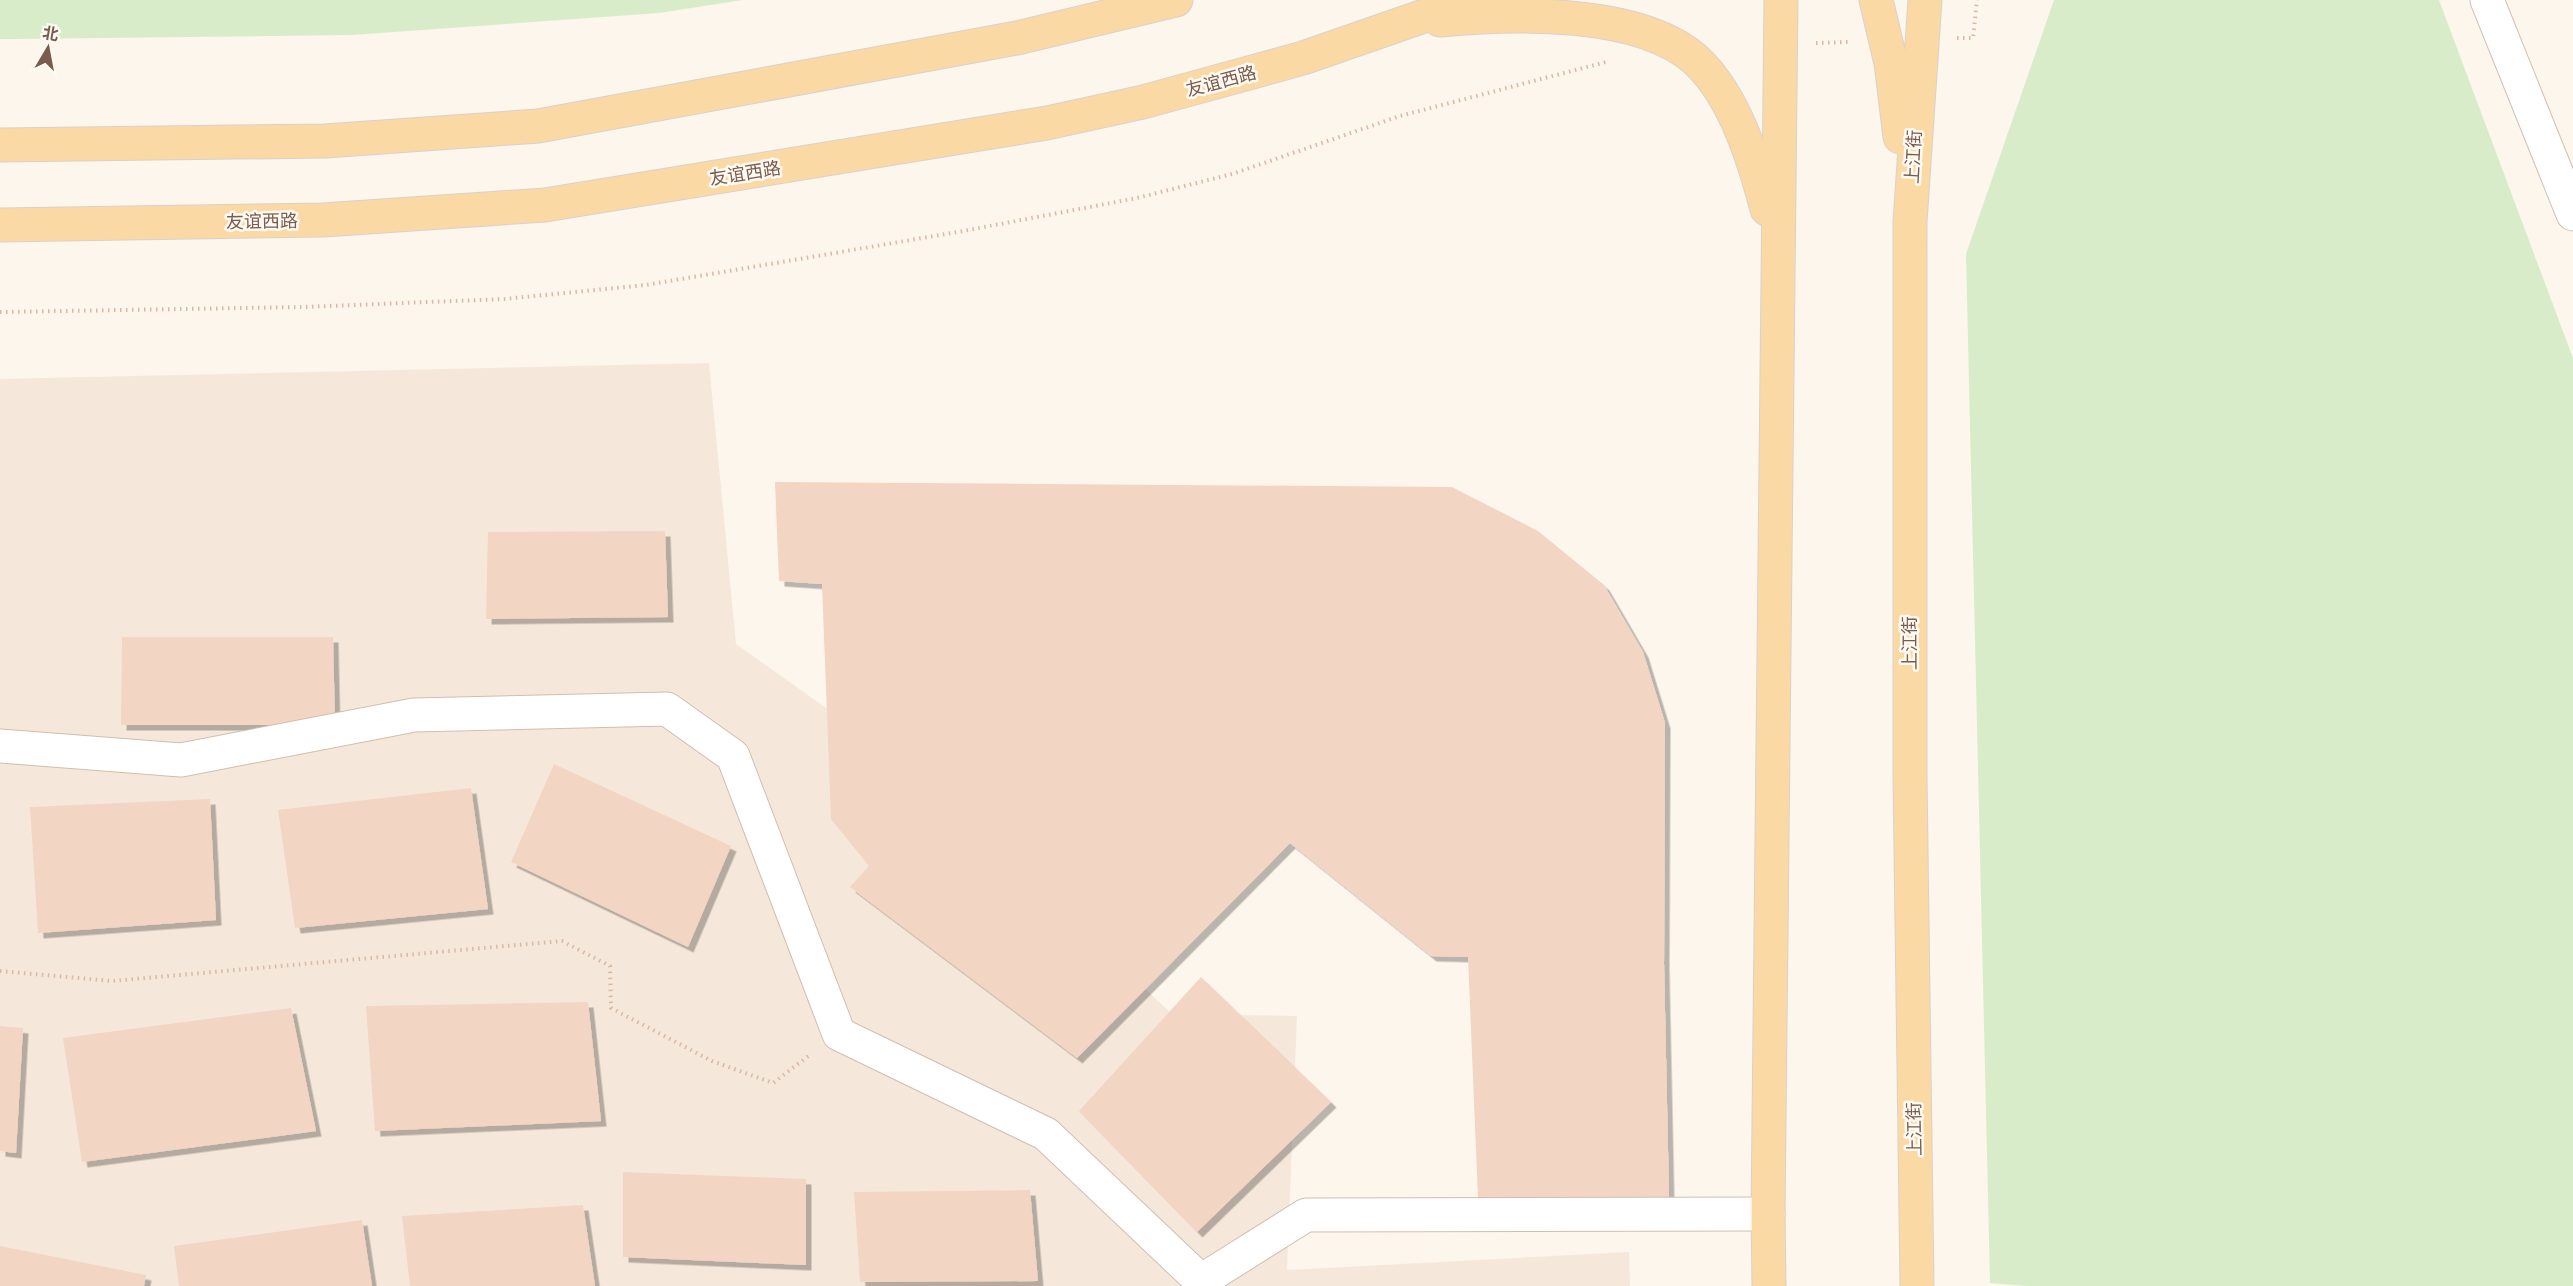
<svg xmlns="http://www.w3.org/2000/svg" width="2573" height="1286" viewBox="0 0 2573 1286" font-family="Roboto,'Noto Sans SC',sans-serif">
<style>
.residential{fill:#f5e8da}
.green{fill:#d8ecc9}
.building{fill:#f3d5c3;filter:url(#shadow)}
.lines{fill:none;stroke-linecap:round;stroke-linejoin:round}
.minor-casing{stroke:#d1beb0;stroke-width:35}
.primary-casing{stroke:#dad1cd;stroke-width:35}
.path{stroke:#d9b8a5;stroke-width:4;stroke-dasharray:1.5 4.5;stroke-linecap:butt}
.minor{stroke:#fff;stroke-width:33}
.primary{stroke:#fbd9a5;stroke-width:33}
.labels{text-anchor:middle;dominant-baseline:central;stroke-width:5;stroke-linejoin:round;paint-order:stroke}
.street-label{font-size:18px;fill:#7a5c4d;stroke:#fffaf3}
</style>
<defs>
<filter id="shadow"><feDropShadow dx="5.5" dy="5.5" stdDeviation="0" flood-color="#0004"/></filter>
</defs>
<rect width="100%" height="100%" fill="#fdf6ec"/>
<path class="residential" d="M709,363L736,644L904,763L1172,1014L1297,1016L1287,1270L1629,1252L1630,1286H0V379Z"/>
<path class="green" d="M0,0H743L659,13L352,35L14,39H0Z
M2054,0H2439L2573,358V1286H2027L1990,1283L1966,254Z"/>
<path class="building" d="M775,482L1452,487L1538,531L1604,585L1643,652L1665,723L1664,964L1669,1197L1478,1198L1468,957L1431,956L1290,843L1077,1058L850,887L869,866L831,819L822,584L779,581Z
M665,531L668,617L486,619L488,532Z
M122,637H333L335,725H121Z
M554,764L731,846L688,947L511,862Z
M471,788L488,909L295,928L278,810Z
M210,799L216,920L38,933L30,807Z
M1201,977L1331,1102L1197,1232L1079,1111Z
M588,1002L601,1121L375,1131L366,1006Z
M291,1008L316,1131L82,1162L63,1038Z
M0,1026L23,1028L16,1153L0,1151Z
M623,1172L806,1179V1265L623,1257Z
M1030,1190L1038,1281L860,1282L854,1192Z
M583,1205L595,1286H410L402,1216Z
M362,1220L372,1286H179L174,1246Z
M0,1246L146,1275L144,1286H0Z"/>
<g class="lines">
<defs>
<path id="minor" d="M2487,0L2573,214
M0,746L181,760L414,715L667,709L733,756L839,1034L1046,1134L1201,1281
M1200,1286L1201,1281L1306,1215L1768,1214"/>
<path id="primary" d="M1876,0L1891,63L1900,137
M1440,20C1512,13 1641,9 1697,61C1735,97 1754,160 1767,209
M0,145L325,141L538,126L1017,38L1176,0
M0,225L323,220L545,205L1047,123L1143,102L1303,58L1470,0
M1769,1286L1768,1214L1781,0
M1917,1286L1910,776V222L1925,0"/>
</defs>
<use href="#minor" class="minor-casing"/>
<use href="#primary" class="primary-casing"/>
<path class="path" d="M1957,38H1973L1977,0
M1816,43L1848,42
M0,312L303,307L504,299L646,285L958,232L1137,198L1232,174L1400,116L1606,62
M0,971L112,981L562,941L610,966L611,1008L712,1061L773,1083L811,1054"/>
<use href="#minor" class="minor"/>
<use href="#primary" class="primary"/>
</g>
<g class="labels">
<g class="street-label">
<text transform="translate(1221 81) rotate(-15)">友谊西路</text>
<text transform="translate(1913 157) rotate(-87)">上江街</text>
<text transform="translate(745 173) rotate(-9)">友谊西路</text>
<text transform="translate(262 221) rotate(-1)">友谊西路</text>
<text transform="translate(1909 643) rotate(-90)">上江街</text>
<text transform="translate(1914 1129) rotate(-91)">上江街</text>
</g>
</g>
<g transform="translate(48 48) rotate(10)" stroke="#fffaf3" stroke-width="4.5" paint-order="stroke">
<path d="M0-4.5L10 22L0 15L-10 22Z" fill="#7a5c4d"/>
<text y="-9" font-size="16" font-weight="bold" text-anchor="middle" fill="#7a5c4d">北</text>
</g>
</svg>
